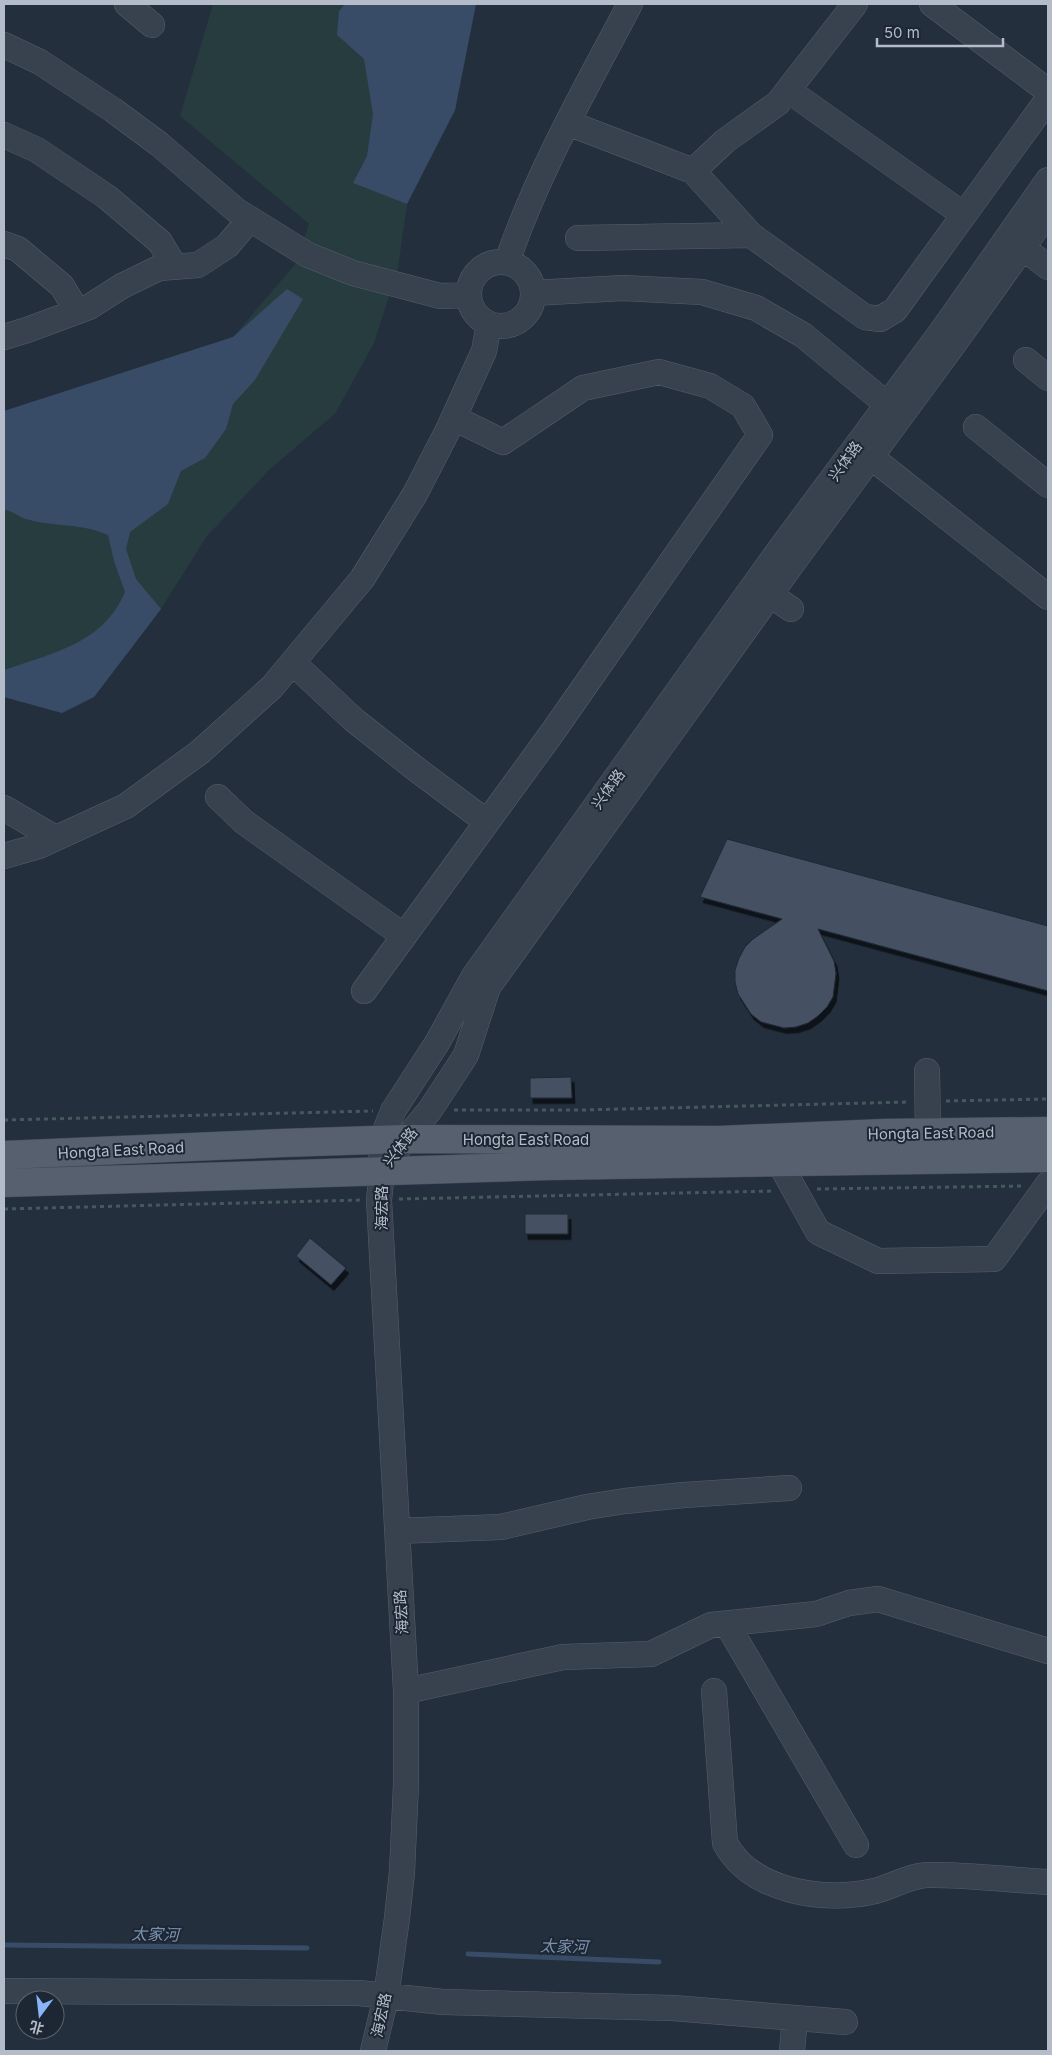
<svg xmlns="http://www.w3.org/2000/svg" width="1052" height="2055" viewBox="0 0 1052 2055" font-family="Inter,'Noto Sans SC',sans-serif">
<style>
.green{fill:#263c3f}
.water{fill:#394c67}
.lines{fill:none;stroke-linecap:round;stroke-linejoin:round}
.stream{stroke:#394c67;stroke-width:5}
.building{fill:#455162;stroke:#1f2835;filter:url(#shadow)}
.minor-casing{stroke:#565f6c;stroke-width:26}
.major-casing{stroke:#414a57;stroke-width:29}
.path{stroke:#44595c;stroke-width:3;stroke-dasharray:4 4;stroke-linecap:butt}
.minor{stroke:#38414e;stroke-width:25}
.major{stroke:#56606e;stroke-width:28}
.labels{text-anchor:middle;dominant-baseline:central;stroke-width:4;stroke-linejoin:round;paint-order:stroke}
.street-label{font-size:15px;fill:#b4bcc9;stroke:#1d2633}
.water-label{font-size:16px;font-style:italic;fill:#7c92b1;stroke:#1d2633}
</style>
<defs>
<filter id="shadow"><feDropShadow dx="3" dy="5.5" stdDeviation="0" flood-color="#0009"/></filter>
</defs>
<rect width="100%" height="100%" fill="#242f3e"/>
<path class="green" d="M213,4H476L455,110L407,204L398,268L374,343L335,414L271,468L207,536L161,609L94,697L62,713L4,697V411L233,337L296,263L309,224L180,116Z"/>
<path class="water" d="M345,4H476L455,110L407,204L353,183L367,156L373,114L364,59L337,35L339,11Z
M287,289L303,299L255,380L233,404L226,429L205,458L181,471L168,504L130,532L126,549L136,579L161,609L94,697L62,713L4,697V670C52,653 103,644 125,592L114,561L108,535C82,523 52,527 26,519C18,517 12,510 4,510V411L233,337Z"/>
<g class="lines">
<path class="stream" d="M4,1945L307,1948
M468,1954L659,1962"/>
</g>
<path class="building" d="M727,839L1048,926V991L818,929L834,961L836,973L833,997L827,1007L818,1016L808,1023L796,1027L784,1028L761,1022L751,1014L738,994L735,982V970L739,958L745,947L753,939L782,919L700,897Z
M571,1077L572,1098H530V1078Z
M525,1214H568V1234H525Z
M310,1238L346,1268L331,1285L296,1256Z"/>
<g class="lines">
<defs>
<path id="minor" d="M127,4L152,25
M932,4L1048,91
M4,45L40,62L113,110L159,144L237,211L308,255L353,273L440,296L468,295
M788,90L964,215
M568,123L693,171L751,235L865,317L880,319L895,310L1048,99
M4,135L37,150L107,197L160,242L175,267
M693,171L725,141L778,103L855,4
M1019,232L1023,248L1048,267
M578,238L751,235
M4,244L18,249L62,286L77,311
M469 294a32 32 0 1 1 64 0a32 32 0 1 1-64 0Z
M507,262C538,171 586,88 630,4
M533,293L623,288L702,292L756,308L803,335L900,415
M4,337L27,330L89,307L122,286L159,268L198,265L227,246L250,219
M1026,360L1048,378
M976,427L1048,485
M871,457L1048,597
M757,586L791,609
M293,663L354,720L416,769L487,822
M218,797L244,822L404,936
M4,808L55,838
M4,856L39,846L126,806L200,752L272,687L362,579L415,494L448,430L484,351L489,324
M364,991L552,733L760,435L743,406L710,386L659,372L583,388L503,442L454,418
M927,1071L928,1132
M396,1151L430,1110L466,1055L488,987L795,560L956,341L1048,212
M779,1162L818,1232L878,1261L994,1259L1048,1184
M397,1531L501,1527L587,1507L625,1501L684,1495L789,1488
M727,1624L856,1845
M406,1691L563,1657L651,1654L711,1625L816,1614L849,1603L878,1599L1048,1651
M714,1691L725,1843C751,1892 825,1903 875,1891C891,1887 909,1876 926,1875C966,1874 1008,1880 1048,1882
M4,1991L359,1993L443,2002L673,2008L845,2022
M373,2051L386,1997L397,1918L402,1872L406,1784V1691L379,1200L382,1171L381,1141L393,1111L437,1043L474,976L780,549L942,331L1048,180
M792,2051L795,2018"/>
<path id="major" d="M4,1155L283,1143L404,1139L720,1140L884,1133L1048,1131
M4,1183L549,1166L1048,1158"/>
</defs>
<use href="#minor" class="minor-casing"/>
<use href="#major" class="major-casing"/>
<path class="path" d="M946,1101L1048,1099
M454,1110H582L908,1102
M4,1120L373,1111
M817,1189L1023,1186
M399,1199L773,1191
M4,1209L361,1200"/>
<use href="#minor" class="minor"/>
<use href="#major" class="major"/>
</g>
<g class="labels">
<g class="street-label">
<text transform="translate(845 461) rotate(-54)">兴体路</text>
<text transform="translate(608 789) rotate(-54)">兴体路</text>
<text transform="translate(931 1133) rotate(-1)">Hongta East Road</text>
<text x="526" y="1139">Hongta East Road</text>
<text transform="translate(400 1147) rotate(-52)">兴体路</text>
<text transform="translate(121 1150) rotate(-3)">Hongta East Road</text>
<text transform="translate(381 1208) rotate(-90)">海宏路</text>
<text transform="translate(401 1612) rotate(-93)">海宏路</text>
<text transform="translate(381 2015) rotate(-78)">海宏路</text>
</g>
<g class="water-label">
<text transform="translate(155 1934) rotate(1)">太家河</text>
<text transform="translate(564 1946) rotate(2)">太家河</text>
</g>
</g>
<rect width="1052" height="2055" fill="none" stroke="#b4bcc9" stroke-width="10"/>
<g transform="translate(40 2015) rotate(195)"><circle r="24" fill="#1d2633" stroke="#59626f"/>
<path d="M0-4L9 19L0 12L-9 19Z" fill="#8ab4f8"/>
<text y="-8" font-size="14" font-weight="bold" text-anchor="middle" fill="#b4bcc9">北</text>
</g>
<path d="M877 38v8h126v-8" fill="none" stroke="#b4bcc9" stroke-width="2.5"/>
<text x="884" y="38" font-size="15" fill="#b4bcc9" stroke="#1d2633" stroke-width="4" paint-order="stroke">50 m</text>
</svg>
